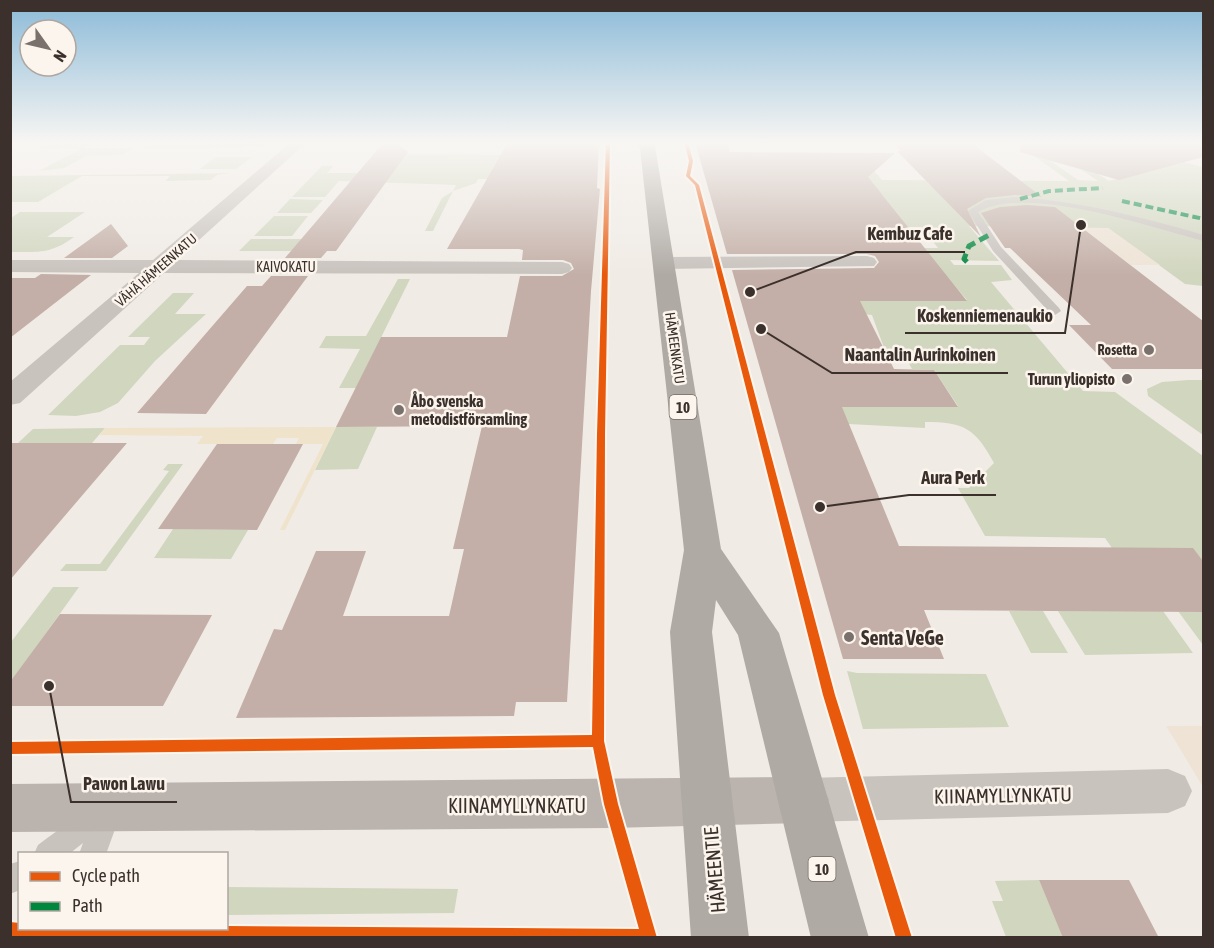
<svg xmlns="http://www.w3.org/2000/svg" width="1214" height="948" viewBox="0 0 1214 948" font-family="'Asap Condensed',sans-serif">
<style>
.green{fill:#d1d6bf}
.sand{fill:#efe3cc}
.plaza{fill:#eee3d5}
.building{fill:#c3afa7}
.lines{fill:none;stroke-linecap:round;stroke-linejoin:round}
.lane{fill:#c9c3be;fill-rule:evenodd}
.street{fill:#c9c3be;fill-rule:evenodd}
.secondary{fill:#bab3ae;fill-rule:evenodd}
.highway{fill:#afaaa4;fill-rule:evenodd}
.quiet-far1{stroke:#00873e;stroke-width:4;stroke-dasharray:8 4;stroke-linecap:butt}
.quiet{stroke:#00873e;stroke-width:5;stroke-dasharray:10 5;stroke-linecap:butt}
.cycleway-casing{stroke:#fbf5ee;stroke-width:4}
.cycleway{fill:#e8590c;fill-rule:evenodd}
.poi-dot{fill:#7a716c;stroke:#fbf5ee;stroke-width:2}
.labels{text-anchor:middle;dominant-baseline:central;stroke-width:5;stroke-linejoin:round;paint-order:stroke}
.far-street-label{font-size:14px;fill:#3b302b;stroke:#fbf5ee}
.far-poi-label{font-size:14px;font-weight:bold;fill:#3b302b;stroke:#fbf5ee;text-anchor:end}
.shield{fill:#fbf5ee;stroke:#756b66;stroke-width:1.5}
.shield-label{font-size:15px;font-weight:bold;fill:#3b302b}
.poi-label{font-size:16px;font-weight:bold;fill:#3b302b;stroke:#fbf5ee;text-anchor:end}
.near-poi-label{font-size:20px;font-weight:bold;fill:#3b302b;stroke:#fbf5ee;text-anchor:start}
.near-street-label{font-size:20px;fill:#3b302b;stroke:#fbf5ee}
.leader{fill:none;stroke:#3b302b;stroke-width:2}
.callout-dot{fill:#3b302b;stroke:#fbf5ee;stroke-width:2}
.callout-label{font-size:18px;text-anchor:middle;font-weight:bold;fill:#3b302b;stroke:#fbf5ee;stroke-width:5;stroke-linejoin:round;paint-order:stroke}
</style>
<rect width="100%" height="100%" fill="#f0ebe5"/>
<path class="green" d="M65,142L63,144L93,142L84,148H134L122,155L86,156L64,168L39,171L81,149L41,148L50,144Z
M142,142H270L263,147L145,148L150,144Z
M1015,142H1023L1078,180L1098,181L1040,142H1048L1109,181L1183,162L1203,167V286L1185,284L1108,228L969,226L999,261L950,260L954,265H1001L1012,280L991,282L1083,391L1115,392L1203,456V561L1192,548H1112L1105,538L985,536L958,488H969L994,463C975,428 964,422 925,422V428L830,423L824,407L958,406L934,370L912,369L902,351L886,353L872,315L846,312L840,301L967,300L948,278H882L894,248H938L922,227H903L759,178L870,166L882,180L1069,181Z
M400,154L528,155L519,179H478L476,183L453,191L433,231H425L442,198L453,191L456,185L339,181L325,197H292L322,166H333L327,173H361Z
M216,157H252L236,169H200Z
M232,173L217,175L211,180L165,181L170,176H82L38,202H11V176Z
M290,199L323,200L311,213H277Z
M20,212H85L47,237H74C51,254 38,252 11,252V218Z
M274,216H308L292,236H254Z
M251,239H302L292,251H239Z
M398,279H410L356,388H339L360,349L319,348L326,336H366Z
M173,293H194L175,314H206L155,361L118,403L100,412L76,416L48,415L120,345H144L150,337H128Z
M1188,380H1203V435L1148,396L1147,389L1162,382Z
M336,427H377L358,469L315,470Z
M105,428L92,443H18L33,429Z
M168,464H183L106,571H60L66,564H100L169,471L163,470Z
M173,529L248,530L231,559L154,558Z
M53,587H79L11,682V642Z
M1009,611H1043L1068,653H1031Z
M1058,611H1163L1193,653L1085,655Z
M1178,611L1203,612V645Z
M847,671L857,673L986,674L1009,727L863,729Z
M1039,880L1063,937H1006L992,901H1003L995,881Z
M227,887L458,889L454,913L227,915Z"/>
<path class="sand" d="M336,427L285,530H280L323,444H296L299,438H277L273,444H197L203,436L99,435L105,428Z"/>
<path class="plaza" d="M1055,228H1108L1160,265H1131L1090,234H1063Z
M1166,726H1203V787L1173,737Z"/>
<path class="building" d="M384,142H395L408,152L336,251H327L321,258H285Z
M508,142H599L597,188L600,189L591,291L567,702H516L514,716L236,718L274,629L282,630L316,551H366L343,616H449L464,549H453L482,426L336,427L381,337H507L520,276H562L574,269L571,263L563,260H522L523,250L519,249H447Z
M695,142H726L730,152L895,153L868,177L967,301H860L894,369L934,370L958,407H842L899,546L1193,548L1203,561V612L924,610L944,659H843L732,270L874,268L879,262L875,256L867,254H727Z
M892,142H970L1042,197L1015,195L986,198L967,209L981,237L897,151H901Z
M1021,142H1203V157L1119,180L1020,152Z
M1027,205L1055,207L1203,321V369H1112L1069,325H1091L1010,248H1005L981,213L1000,207Z
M111,224L128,246L112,258H64Z
M41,274L91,275L10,338V278H35Z
M271,276H308L206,414L137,413L247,286H262Z
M10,443H127L10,580Z
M217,444H303L257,530L158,529Z
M60,614L212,615L163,706H10V682Z
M1039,880H1129L1159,938H1063Z"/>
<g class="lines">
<path class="lane" d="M1015,197C1079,201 1141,217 1204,235V241C1149,227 1028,184 978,212L1001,247L1059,308L1061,311L1055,315L1051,314L993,251L968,211L986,200Z
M108,801L117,805L121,813L106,854H79L83,843L69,854H34L38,845C61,828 84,810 108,801Z
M20,861V890L10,894V864Z
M45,928H76L72,938H42Z"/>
<path class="street" d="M291,142H307L177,260L562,262L569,264L572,268L569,272L562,274L164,273L20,403L10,405V382L139,273L10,272V260H153Z
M867,256L874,258L877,262L874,266L663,269L656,267L653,263L656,259L663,257Z
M1168,769L1185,776L1192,791L1185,806L1168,813L804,822L787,816L780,800L787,784L804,778Z"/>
<path class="secondary" d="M804,777L822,784L829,800L822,816L804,823L611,828L10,832V784Z"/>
<path class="highway" d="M635,142H652L655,146L721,549L779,633L869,938H811L738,635L716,600L712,632L749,938H691L670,632L684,550L640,148Z"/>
<path class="quiet-far1" d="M1020,199L1049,191L1103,188
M1122,201L1204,219"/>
<path class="quiet" d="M967,262L964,259L969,246L989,235"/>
<defs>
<path id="cycleway" d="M606,142H610L605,434L604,741L618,804L657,938H10V922L20,923V928H226V926L639,929L604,804L593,747L10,754V742L592,735L597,434Z
M684,142H688L693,161L690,176L699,185L835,695L912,938H896L823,695L695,185L686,176L689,161Z"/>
</defs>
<use href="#cycleway" class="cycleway-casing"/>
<use href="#cycleway" class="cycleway"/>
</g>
<linearGradient id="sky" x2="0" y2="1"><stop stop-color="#8bbad8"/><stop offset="0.52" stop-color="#f8f6f3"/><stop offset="1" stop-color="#f8f6f3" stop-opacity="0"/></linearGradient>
<rect width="1214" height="275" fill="url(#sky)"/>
<g class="poi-dot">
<circle cx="1149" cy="350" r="6"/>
<circle cx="1127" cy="379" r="6"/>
<circle cx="399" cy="410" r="6"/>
<circle cx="849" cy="637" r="6"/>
</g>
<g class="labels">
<g class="far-street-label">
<text x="286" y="267">KAIVOKATU</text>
<text transform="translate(156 270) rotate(-41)">VÄHÄ HÄMEENKATU</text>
<text transform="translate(675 348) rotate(82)">HÄMEENKATU</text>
</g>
<g class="far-poi-label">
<text x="1137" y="350">Rosetta</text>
</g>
<g class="shield">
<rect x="669.5" y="395" width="27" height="24" rx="4.5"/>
<rect x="808.5" y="857" width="27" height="24" rx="4.5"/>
</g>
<g class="shield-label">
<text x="683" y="407">10</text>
<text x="822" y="869">10</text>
</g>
<g class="poi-label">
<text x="1115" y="379">Turun yliopisto</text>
<text x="411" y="401" text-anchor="start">Åbo svenska<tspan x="411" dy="18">metodistförsamling</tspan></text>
</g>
<g class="near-poi-label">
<text x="861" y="637">Senta VeGe</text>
</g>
<g class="near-street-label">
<text transform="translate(1003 795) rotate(-1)">KIINAMYLLYNKATU</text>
<text x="517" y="805">KIINAMYLLYNKATU</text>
<text transform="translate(714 870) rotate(-95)">HÄMEENTIE</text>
</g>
</g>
<path class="leader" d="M750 292L856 252H965M1081 225L1065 333H905M761 329L832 373H1008M820 507L909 495H996M49 686L71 802H177"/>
<g class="callout-dot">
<circle cx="750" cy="292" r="6"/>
<circle cx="1081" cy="225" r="6"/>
<circle cx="761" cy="329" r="6"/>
<circle cx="820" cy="507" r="6"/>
<circle cx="49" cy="686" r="6"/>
</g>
<g class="callout-label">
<text x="910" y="240">Kembuz Cafe</text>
<text x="985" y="322">Koskenniemenaukio</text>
<text x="920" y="361">Naantalin Aurinkoinen</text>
<text x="953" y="484">Aura Perk</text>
<text x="124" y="790">Pawon Lawu</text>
</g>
<rect width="1214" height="948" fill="none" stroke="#3b302b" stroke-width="24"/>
<rect x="18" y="852" width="210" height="78" fill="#fbf5ee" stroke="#aea6a0" stroke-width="1.5"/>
<rect x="30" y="872" width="30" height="9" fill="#e8590c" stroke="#aea6a0" stroke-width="1.5"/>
<text x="72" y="882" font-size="18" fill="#3b302b">Cycle path</text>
<rect x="30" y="902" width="30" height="9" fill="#00873e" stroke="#aea6a0" stroke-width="1.5"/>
<text x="72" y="912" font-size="18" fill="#3b302b">Path</text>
<g transform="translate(48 48) rotate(124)"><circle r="28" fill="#fbf5ee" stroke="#aea6a0" stroke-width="1.5"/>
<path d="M0-4.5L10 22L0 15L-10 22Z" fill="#7a716c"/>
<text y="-9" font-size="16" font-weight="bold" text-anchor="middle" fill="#3b302b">N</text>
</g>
</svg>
